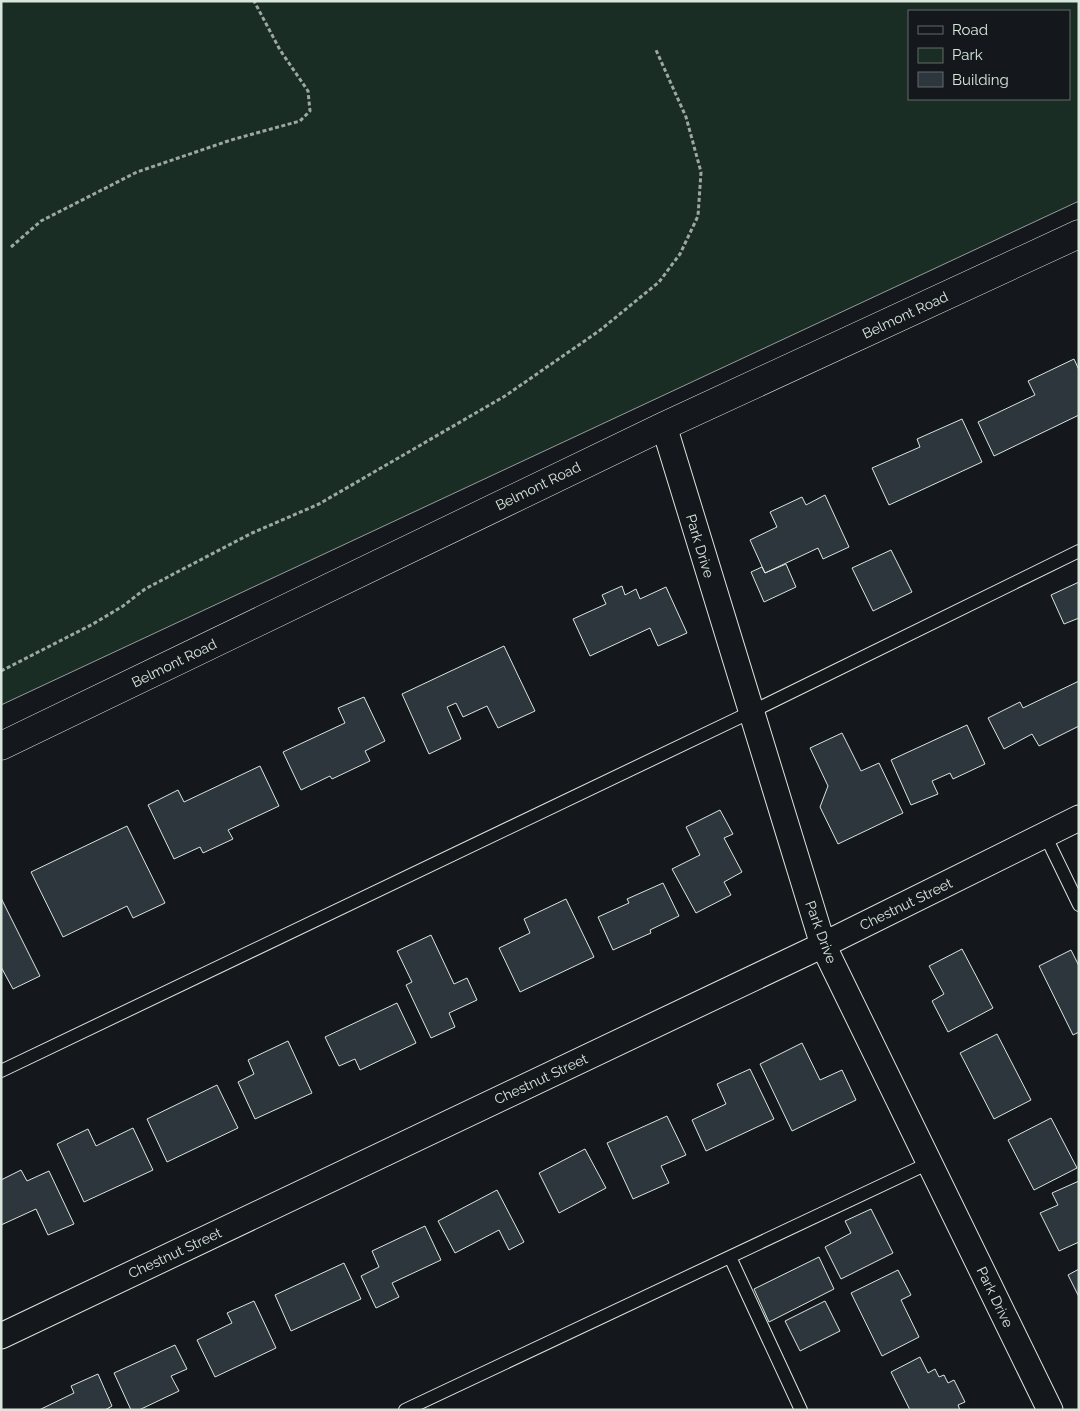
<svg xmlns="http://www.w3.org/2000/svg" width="1080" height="1411" viewBox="0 0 1080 1411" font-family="Raleway,sans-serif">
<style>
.green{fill:#1a2d24;stroke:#939e99;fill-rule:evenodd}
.building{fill:#2c363c;stroke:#d8e6dc}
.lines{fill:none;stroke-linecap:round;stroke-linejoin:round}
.lane-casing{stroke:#d8e6dc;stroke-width:14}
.street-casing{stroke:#d8e6dc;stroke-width:27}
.secondary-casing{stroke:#d8e6dc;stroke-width:29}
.path{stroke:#9da8a2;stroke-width:3;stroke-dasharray:4 2.5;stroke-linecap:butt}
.lane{stroke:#14181c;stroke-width:12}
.street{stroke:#14181c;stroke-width:25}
.secondary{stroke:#14181c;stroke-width:28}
.labels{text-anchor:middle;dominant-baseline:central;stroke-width:4;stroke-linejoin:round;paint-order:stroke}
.street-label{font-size:14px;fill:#d8e6dc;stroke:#14181c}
</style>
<rect width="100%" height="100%" fill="#14181c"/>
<path class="green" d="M1,1H1079V201L1,705ZM909,11H1069V99H909Z"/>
<path class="building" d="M1074,359L1079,370V415L994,456L978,422L1035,395L1028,381Z
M962,419L982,462L889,505L872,468L920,447L917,439Z
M825,495L849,547L823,559L818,548L765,573L750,540L777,527L770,512L802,497L806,505Z
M891,550L912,592L873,611L852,568Z
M786,564L796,587L764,602L751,572L762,567L765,573Z
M1079,582V618L1064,624L1051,595Z
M622,586L625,595L636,589L640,599L666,587L687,633L658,646L650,628L590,656L573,619L606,604L602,595Z
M504,646L535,711L498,728L487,706L463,717L456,703L447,707L461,739L429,754L402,694Z
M1079,681V726L1039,746L1032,734L1004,749L988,718L1020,702L1023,708Z
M364,697L385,741L365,751L370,761L332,779L330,776L301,790L283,752L345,723L338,708Z
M967,725L985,764L953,779L950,773L932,781L938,794L911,805L891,760Z
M842,733L861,771L879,763L903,813L838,844L820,807L828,786L810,748Z
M260,766L279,806L228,830L233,839L203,853L200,847L174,859L148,805L178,790L184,802Z
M720,810L733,834L724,838L742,872L724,882L731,895L696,913L672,869L700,855L686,827Z
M127,826L165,903L133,918L127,906L63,937L31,872Z
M663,883L679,916L650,930L651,933L613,950L598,917L629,903L627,899Z
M1,898L40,976L13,989L1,967Z
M566,899L594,957L520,992L499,948L530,933L524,919Z
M431,935L454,984L467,978L477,1000L449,1013L455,1027L431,1038L406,985L412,982L397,951Z
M962,949L993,1008L948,1032L932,1001L944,994L929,966Z
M1071,950L1079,966V1032L1073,1035L1039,966Z
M397,1003L416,1043L360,1070L355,1059L339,1066L325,1037Z
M997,1034L1031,1100L994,1119L960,1053Z
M288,1041L312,1093L255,1119L238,1082L254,1074L248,1060Z
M802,1043L820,1080L842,1070L856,1100L792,1131L760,1064Z
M750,1069L774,1119L706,1151L692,1120L726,1104L717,1084Z
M217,1085L238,1128L167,1162L147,1119Z
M667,1116L686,1155L661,1166L669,1183L633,1199L607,1143Z
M1051,1118L1077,1168L1034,1190L1008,1140Z
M133,1128L153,1170L84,1202L57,1144L88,1129L96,1146Z
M585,1149L606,1188L559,1213L539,1173Z
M21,1170L27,1181L49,1171L74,1224L48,1235L36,1209L1,1225V1180Z
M1079,1181V1242L1059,1251L1040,1213L1058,1205L1052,1193Z
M497,1190L524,1242L509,1250L499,1230L455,1253L438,1221Z
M871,1209L893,1253L841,1279L825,1247L851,1233L845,1221Z
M425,1226L441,1260L392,1283L399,1297L376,1308L361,1276L379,1267L372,1251Z
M819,1257L834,1289L769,1322L754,1289Z
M344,1263L361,1299L291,1331L275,1295Z
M1079,1269V1297L1068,1275Z
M898,1270L911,1295L901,1300L919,1337L882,1356L851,1293Z
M254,1301L276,1348L215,1377L197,1340L232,1323L227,1313Z
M825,1301L840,1331L800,1351L785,1321Z
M175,1345L187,1369L171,1376L179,1391L139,1410H131L114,1373Z
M920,1357L928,1373L935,1369L939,1377L944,1375L948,1383L954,1380L965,1402L958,1405L960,1410H910L891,1372Z
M98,1374L112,1406L105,1410H39L74,1393L71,1386Z"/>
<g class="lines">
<defs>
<path id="lane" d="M1045,835L1079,905
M1,1071L751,712L1079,551
M730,1257L801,1410
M405,1410L929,1163"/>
<path id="street" d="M664,426L823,945L1050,1410
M1,1336L823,945L1079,818"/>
<path id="secondary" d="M1,746L664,426L1079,234"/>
</defs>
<use href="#lane" class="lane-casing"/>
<use href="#street" class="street-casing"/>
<use href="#secondary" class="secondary-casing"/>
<path class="path" d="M11,247L41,221L137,172L231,140L300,121L310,111L308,91L280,50L254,1
M1,671L93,624L123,606L145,589L183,569L252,533L319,504L505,396L599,331L659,282L680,254L698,216L701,172L686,117L656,50"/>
<use href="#lane" class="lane"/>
<use href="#street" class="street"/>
<use href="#secondary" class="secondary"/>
</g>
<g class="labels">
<g class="street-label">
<text transform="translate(905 315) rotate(-25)">Belmont Road</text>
<text transform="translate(538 486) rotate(-26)">Belmont Road</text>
<text transform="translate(700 546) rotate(73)">Park Drive</text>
<text transform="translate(174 663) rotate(-26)">Belmont Road</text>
<text transform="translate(906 904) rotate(-26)">Chestnut Street</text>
<text transform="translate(821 932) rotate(70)">Park Drive</text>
<text transform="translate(541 1079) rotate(-25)">Chestnut Street</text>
<text transform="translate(175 1253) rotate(-25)">Chestnut Street</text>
<text transform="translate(995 1297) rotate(64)">Park Drive</text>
</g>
</g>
<rect width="1080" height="1411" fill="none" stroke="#d8e6dc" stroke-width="5"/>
<rect x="908" y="10" width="162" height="90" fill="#14181c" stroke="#626a69"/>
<rect x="918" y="26" width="25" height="8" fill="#14181c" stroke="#626a69"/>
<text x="952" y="35" font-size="15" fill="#d8e6dc">Road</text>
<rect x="918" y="48" width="25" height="15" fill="#1a2d24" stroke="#626a69"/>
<text x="952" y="60" font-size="15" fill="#d8e6dc">Park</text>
<rect x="918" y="72" width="25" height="15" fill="#2c363c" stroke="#626a69"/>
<text x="952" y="85" font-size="15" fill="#d8e6dc">Building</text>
</svg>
